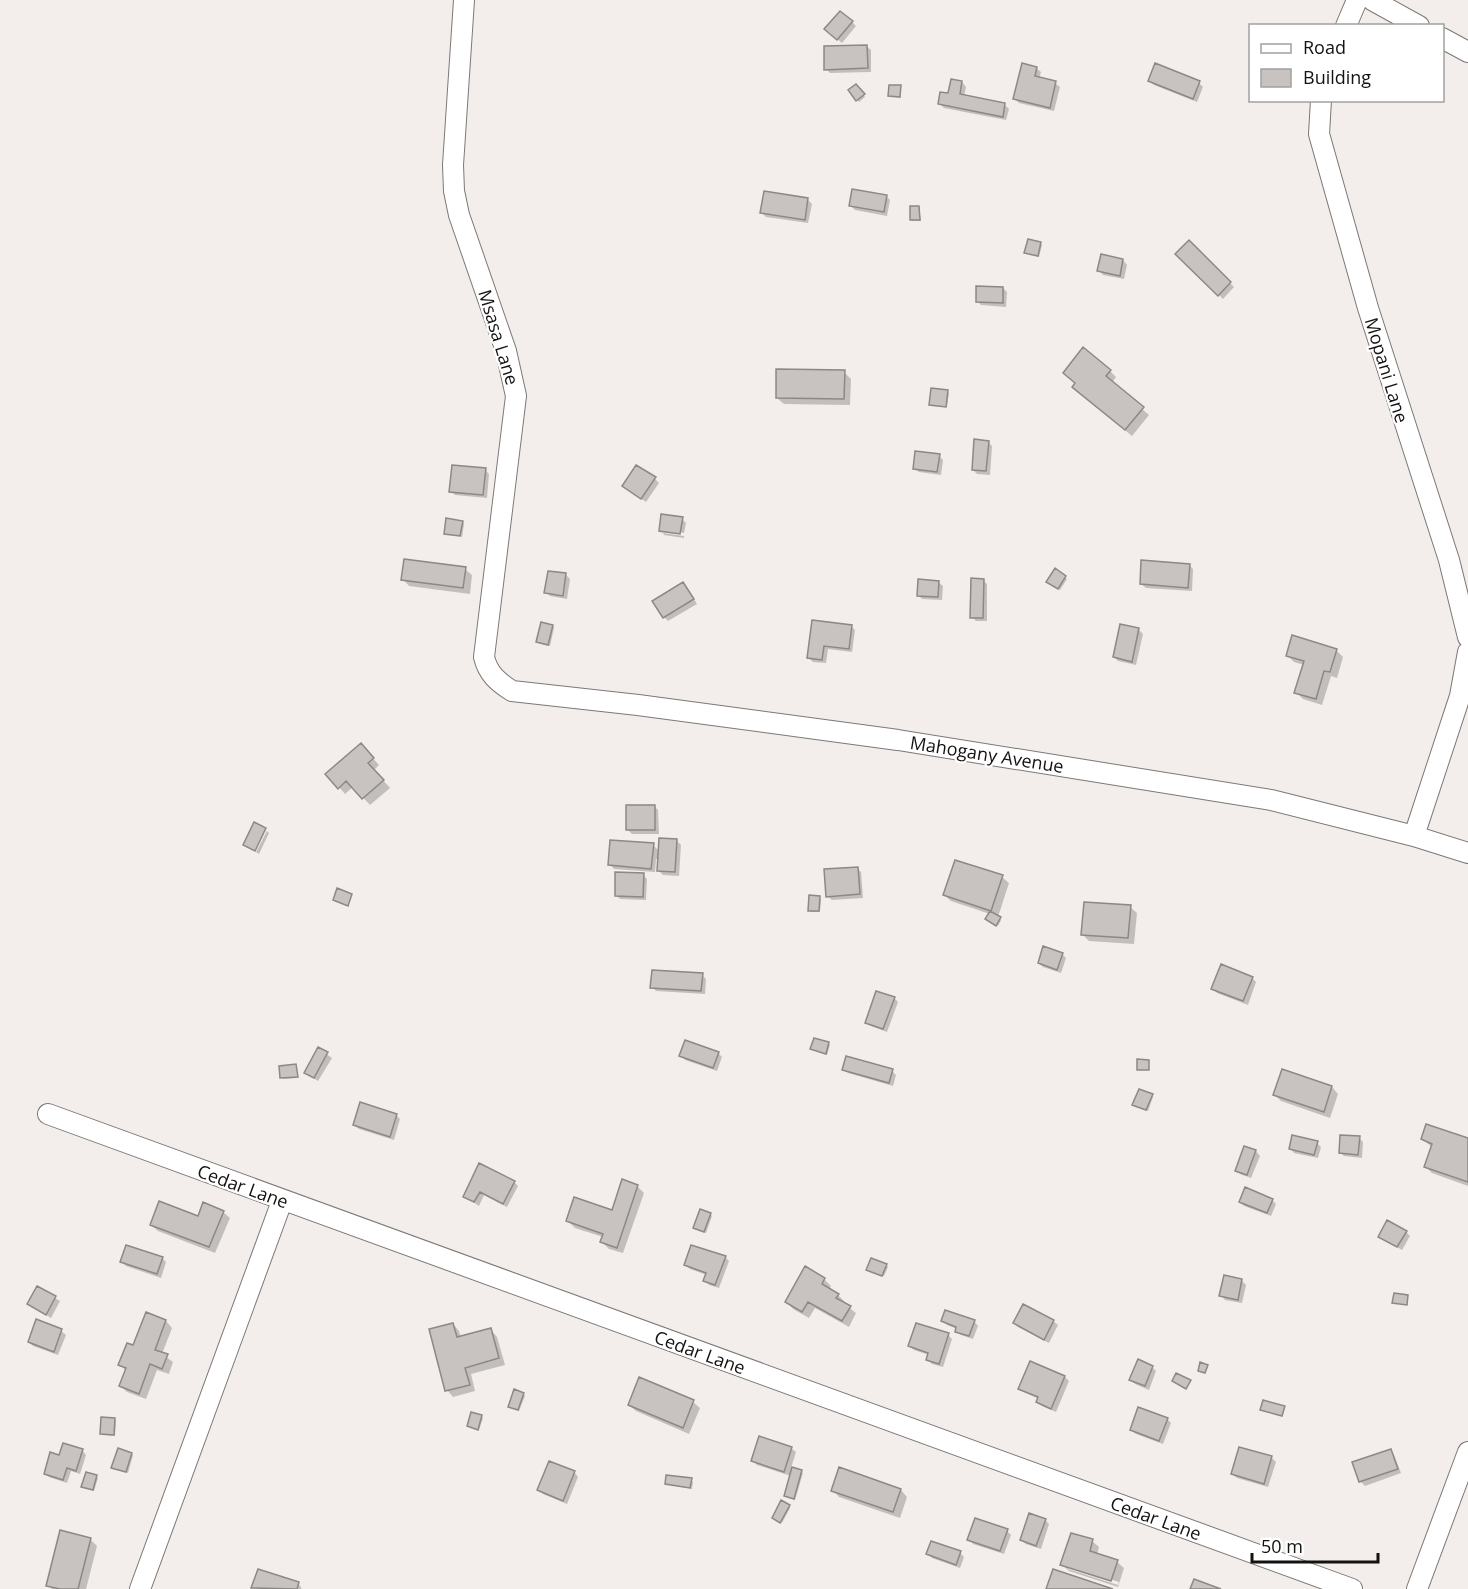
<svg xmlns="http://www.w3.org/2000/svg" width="1468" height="1589" viewBox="0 0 1468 1589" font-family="'Open Sans',sans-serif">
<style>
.shadow{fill:#0003;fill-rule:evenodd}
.building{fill:#c8c3c0;stroke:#8c8885;stroke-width:1.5}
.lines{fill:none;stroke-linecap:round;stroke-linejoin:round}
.minor-casing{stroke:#7c7875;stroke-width:22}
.minor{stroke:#fff;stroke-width:20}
.labels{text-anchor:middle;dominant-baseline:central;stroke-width:4.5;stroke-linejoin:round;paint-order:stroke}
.street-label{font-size:18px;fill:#131211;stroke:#fff}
</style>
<rect width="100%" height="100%" fill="#f3eeec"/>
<path class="shadow" d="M852,22L856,26L842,43L830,33Z
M866,46L871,50V72L830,73L826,69Z
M1036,68L1041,72L1039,79L1055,83L1060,87L1054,111L1019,103L1015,99Z
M1150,81L1199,83L1203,87L1197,102L1154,85Z
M962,82L966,87L964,96L1005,105L1009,109L1006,120L944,108L940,104Z
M856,86L865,97L859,102L850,91Z
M900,87L901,98L891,97L890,96Z
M886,196L890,200L887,216L855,210L851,206Z
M807,199L812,204L808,223L766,217L762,213Z
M919,207L921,221H913L912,220Z
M1040,243L1042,245L1039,257L1026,253Z
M1189,243L1234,287L1223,299L1178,254Z
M1123,260L1127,265L1124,279L1103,275L1099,270Z
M1003,288L1007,292L1006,307L981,305L977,301Z
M1110,371L1116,377L1112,383L1149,415L1132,436L1080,393Z
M844,372L851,379L850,405L784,404L777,398Z
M947,392L949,393L947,407L930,404Z
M988,442L992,446L990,475L977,474L973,470Z
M939,456L943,460L941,475L919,472L914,468Z
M485,470L489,474L487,498L455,495L451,491Z
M655,479L659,483L646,502L628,490Z
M682,519L686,523L684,533L663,530V533L660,531Z
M462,522L464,524L462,537L445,533Z
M663,533L684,536V538L664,535Z
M1189,565L1193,569L1192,591L1146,588L1141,584Z
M465,569L472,575L470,594L409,586L403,579Z
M1055,570L1067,579L1060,590L1049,583Z
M566,575L570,579L567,599L550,596L546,592Z
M983,580L987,584V621H976L972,617Z
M938,582L943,586L942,600L922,599L918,595Z
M687,588L697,604L668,621L664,617Z
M814,621L851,626L855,630L852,652L828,649L826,663L813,662L809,658Z
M553,626L554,628L550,646L539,643L537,642Z
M1139,630L1143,634L1136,665L1118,661L1114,657Z
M1336,650L1343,657L1337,678L1331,676L1322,705L1303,699L1296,692L1304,665L1294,662L1288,656Z
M367,752L379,765L374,770L390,788L370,805L353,787L345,794L339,787Z
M654,806L658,810L659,834H632L628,830Z
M267,831L269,833L259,854L256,852Z
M676,840L681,845L679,876L663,875L659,871V859H656L655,872L614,869L610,864L653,845L659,851Z
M956,861L1002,877L1009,883L998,917L1001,920L998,926L989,921L990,914L951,901L944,895Z
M857,868L861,872L863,898L832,900L827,896Z
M643,875L647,879L646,900L620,899L616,895Z
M819,897L821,899L820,912H811L809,910Z
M1130,907L1137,913L1134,944L1089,941L1082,934Z
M1062,954L1066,958L1061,973L1043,967L1039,963Z
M702,975L706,979L705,994L656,991L652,987Z
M1252,978L1256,982L1248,1005L1217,993L1213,989Z
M894,998L898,1002L887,1032L871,1026L867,1022Z
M828,1043L830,1045L827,1055L812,1049Z
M319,1049L332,1058L318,1081L305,1073Z
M718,1053L722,1057L717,1071L685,1060L681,1055Z
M296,1066L298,1078L283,1079L281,1077Z
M843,1069L892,1071L896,1075L893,1086L848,1073Z
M1283,1071L1332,1087L1338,1094L1330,1118L1281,1101L1275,1095Z
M1152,1095L1153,1097L1148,1111L1134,1105Z
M396,1115L400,1119L394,1140L359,1129L354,1125Z
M1359,1138L1363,1142L1362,1158L1344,1156L1340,1152Z
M1422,1139H1468V1186L1432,1173L1425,1166L1432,1147Z
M1317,1143L1321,1147L1318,1158L1294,1153L1290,1148Z
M1244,1148L1256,1151L1260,1156L1251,1178L1240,1174L1236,1170Z
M514,1182L518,1186L507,1207L484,1195L479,1206L464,1196Z
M637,1186L644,1193L623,1253L609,1249L602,1242L603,1237L575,1228L568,1221L613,1212Z
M1272,1200L1276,1204L1271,1216L1244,1206L1240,1202Z
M223,1212L230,1218L215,1253L158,1231L151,1225Z
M710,1214L712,1216L706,1233L694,1228Z
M1406,1232L1410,1236L1402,1250L1380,1237Z
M725,1257L729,1261L719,1288L709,1285L705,1280L707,1275L690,1269L686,1265Z
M162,1258L166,1262L161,1278L126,1266L122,1262Z
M886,1265L888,1267L884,1276L868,1269Z
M1225,1277L1242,1281L1246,1285L1242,1303L1225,1300L1221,1295Z
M824,1279L831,1286L829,1290L838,1295L844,1301L843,1303L856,1313L849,1327L815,1308L809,1318L793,1309L787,1302Z
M38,1288L60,1301L51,1318L29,1304Z
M1023,1306L1053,1321L1058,1325L1049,1343L1018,1327L1014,1323Z
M147,1314L166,1321L172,1328L162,1354L173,1362L169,1374L157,1370L146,1399L127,1392L121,1386L126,1371L120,1364L134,1347Z
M943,1321H974L978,1326L973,1339L961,1335L957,1331V1329L947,1325Z
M453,1324L459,1331L461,1338L491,1330L497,1337L505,1365L471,1374L475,1391L453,1397L447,1390Z
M61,1331L66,1335L58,1355L33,1346L29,1342Z
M948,1335L952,1339L943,1367L932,1364L928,1360L929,1355L914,1350L910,1346Z
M1030,1363L1065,1377L1069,1381L1056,1412L1042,1406L1038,1402L1039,1399L1024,1392L1020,1388Z
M1152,1367L1156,1371L1149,1390L1135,1384L1131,1380Z
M523,1394L525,1396L519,1411L511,1408Z
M693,1402L700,1408L689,1434L636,1411L629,1405Z
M481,1416L483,1418L479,1430L469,1426Z
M114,1419L116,1421L115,1436L103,1435L101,1433Z
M1167,1419L1171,1423L1163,1444L1136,1434L1131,1430Z
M791,1448L796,1452L791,1468L803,1473L795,1500L786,1496L791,1476L757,1465L753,1461Z
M82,1450L86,1455L80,1474L71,1471L67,1483L49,1477L45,1473L60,1457Z
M1390,1450L1394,1455L1401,1473L1365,1486L1361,1482L1354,1463Z
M131,1454L133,1455L128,1473L115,1469Z
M1271,1457L1276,1462L1268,1487L1237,1478L1232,1474Z
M840,1469L901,1490L907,1497L900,1518L839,1497L833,1490Z
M574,1472L578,1477L567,1504L543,1494L539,1490Z
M96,1476L98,1478L94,1491L83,1486Z
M691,1480L693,1482L692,1489L666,1484Z
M789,1506L790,1508L782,1523L775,1520Z
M1045,1520L1049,1524L1041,1549L1026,1544L1021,1540Z
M1007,1531L1011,1535L1004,1554L973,1544L969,1539Z
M90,1539L97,1546L86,1589H52L48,1585Z
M1092,1541L1099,1547L1097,1555L1117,1562L1124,1568L1118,1587L1069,1571L1062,1564ZM1068,1566L1119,1582L1118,1585L1068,1569Z
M960,1553L964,1557L960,1568L932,1558L928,1554Z
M298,1583L302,1589L253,1588Z"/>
<path class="building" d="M840,11L853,21L837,40L824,29Z
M867,45L868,68L824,70V46Z
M1022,63L1037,67L1035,76L1056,81L1050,108L1013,99Z
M1155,63L1200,81L1193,99L1148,81Z
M951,79L962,81L960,94L1005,103L1003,117L938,104L940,92L948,93Z
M856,84L865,94L856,101L848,90Z
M889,85H901L900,97L888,96Z
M852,189L887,195L884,212L849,206Z
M764,191L808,198L805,220L760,213Z
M910,206H919L920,220H910Z
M1028,239L1041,242L1038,256L1024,253Z
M1189,240L1231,282L1218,296L1175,254Z
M1101,254L1123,259L1120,276L1097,271Z
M976,286L1003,287V303L976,302Z
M1083,347L1111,370L1106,376L1144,407L1125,430L1072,387L1075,383L1063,373Z
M776,369L845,370L844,399L776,398Z
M931,388L948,390L946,407L929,405Z
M974,439L989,441L986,471L972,470Z
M915,451L940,454L937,472L913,469Z
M452,465L486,468L483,495L449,492Z
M636,465L656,477L641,499L622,486Z
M661,514L683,517L680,534L659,531Z
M446,518L463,521L460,536L444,534Z
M404,559L466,567L463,588L401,580Z
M1141,560L1190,564L1188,588L1140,584Z
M1055,568L1066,576L1058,589L1046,582Z
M548,571L566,573L563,596L544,593Z
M971,578L984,579L983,618H970Z
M918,579L939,581L938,597L917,596Z
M683,582L694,599L663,618L652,601Z
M812,620L852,625L849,649L824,646L822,660L807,658Z
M541,622L553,625L548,645L536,642Z
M1120,624L1139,628L1132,662L1113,657Z
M1292,635L1337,649L1330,672L1324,671L1316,699L1294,693L1304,661L1286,656Z
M361,743L374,758L368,763L384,780L362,799L346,781L338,789L325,774Z
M626,805H655V830H626Z
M254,822L266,828L255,851L243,845Z
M659,838L677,839L675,872L657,871Z
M610,840L654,843L651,869L608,865Z
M955,860L1003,875L991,911L943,895Z
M858,867L860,894L826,897L824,869Z
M615,872L644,873L643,897L615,896Z
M337,888L352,894L348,906L333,900Z
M809,895L820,896L819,911H808Z
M1084,902L1131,905L1128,938L1081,935Z
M990,911L1001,917L996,926L985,919Z
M1043,946L1063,953L1057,970L1038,963Z
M1221,964L1253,977L1243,1001L1211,989Z
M652,970L703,973L701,991L650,988Z
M876,991L895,997L883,1029L865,1023Z
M814,1038L829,1042L826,1054L810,1049Z
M685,1040L719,1052L713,1068L679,1056Z
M318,1047L328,1052L314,1078L304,1073Z
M846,1056L893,1069L889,1083L842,1070Z
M1137,1059L1149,1060V1070H1137Z
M296,1064L298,1077L280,1078L279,1066Z
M1282,1069L1332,1086L1324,1112L1273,1095Z
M1139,1089L1153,1094L1146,1110L1132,1105Z
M360,1102L397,1114L390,1137L353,1125Z
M1426,1124L1468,1138V1182L1424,1167L1432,1144L1421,1139Z
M1292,1135L1318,1141L1314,1155L1289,1149Z
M1340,1135L1360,1136L1358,1155L1339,1153Z
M1244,1146L1256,1150L1247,1175L1235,1171Z
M479,1163L515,1181L503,1204L480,1192L474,1202L463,1197Z
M622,1179L638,1185L617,1248L600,1242L603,1234L566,1221L574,1197L612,1210Z
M1245,1187L1273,1199L1267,1213L1239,1202Z
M159,1201L198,1216L203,1202L224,1211L209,1247L150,1225Z
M700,1209L711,1213L704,1232L693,1228Z
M1387,1220L1407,1231L1397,1247L1378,1237Z
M126,1245L163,1257L157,1274L120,1262Z
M691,1245L726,1256L715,1285L703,1281L706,1273L684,1265Z
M871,1258L887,1264L882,1276L866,1270Z
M805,1266L825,1278L822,1284L839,1294L836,1298L851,1306L842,1321L808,1302L802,1312L785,1302Z
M1224,1275L1242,1279L1238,1300L1219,1296Z
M37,1286L56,1296L46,1315L27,1304Z
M1394,1293L1408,1295L1407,1305L1392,1303Z
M1023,1304L1054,1320L1044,1340L1013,1323Z
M945,1310L975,1320L969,1336L955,1332L956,1327L941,1321Z
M146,1312L166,1320L155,1350L168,1354L162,1369L150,1364L139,1394L119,1386L126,1368L118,1365L127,1343L133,1345Z
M36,1319L62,1329L54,1352L28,1342Z
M453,1323L457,1337L491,1328L499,1358L465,1368L470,1385L445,1391L429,1329Z
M916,1323L949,1333L939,1364L926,1360L928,1353L908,1346Z
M1138,1359L1153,1366L1145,1386L1129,1380Z
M1030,1361L1065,1376L1051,1409L1036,1402L1038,1397L1018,1389Z
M1200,1362L1208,1365L1205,1373L1198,1371Z
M1176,1373L1191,1380L1186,1389L1172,1381Z
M639,1377L694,1400L683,1428L628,1405Z
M514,1389L524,1393L518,1410L508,1407Z
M1263,1400L1285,1406L1282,1416L1260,1410Z
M1138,1407L1168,1418L1159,1441L1130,1430Z
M471,1412L482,1415L478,1430L467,1426Z
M101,1417L115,1418L114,1435L100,1434Z
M759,1436L792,1447L784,1472L751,1461Z
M63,1443L83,1449L76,1471L67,1468L63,1480L44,1474L50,1452L59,1455Z
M1239,1447L1272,1456L1264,1484L1231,1474Z
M118,1448L132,1453L126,1472L111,1468Z
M1391,1449L1398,1469L1359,1482L1352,1462Z
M549,1461L575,1471L563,1501L537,1490Z
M792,1467L802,1470L794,1499L784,1496Z
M839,1467L901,1489L893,1512L831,1491Z
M86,1472L97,1475L93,1490L81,1487Z
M666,1475L692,1478L690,1488L665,1484Z
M781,1500L790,1505L780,1523L772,1518Z
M1029,1513L1046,1519L1036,1546L1020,1540Z
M975,1518L1008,1529L1000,1551L967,1540Z
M60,1530L91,1538L78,1589H60L46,1586Z
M1071,1533L1093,1539L1090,1551L1118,1560L1111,1581L1060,1565Z
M931,1541L961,1551L956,1565L926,1554Z
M258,1569L299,1582L297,1589L251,1588Z
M1053,1569L1113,1589H1046Z
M1194,1579L1221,1589H1190Z"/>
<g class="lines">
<defs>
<path id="minor" d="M464,0L453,165L454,191L459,215L506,351L516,396L484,657C488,674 498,682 512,691L638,705L898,740L1271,800L1414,836L1468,853
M1372,0L1419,26
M1346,26L1357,0
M1442,38L1468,52
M1321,100L1319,134L1368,308L1449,560L1468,637
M1414,836L1460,696L1468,652
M48,1114L1352,1589
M140,1589L282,1201
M1417,1589L1468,1452"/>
</defs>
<use href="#minor" class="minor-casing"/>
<use href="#minor" class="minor"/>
</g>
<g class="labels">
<g class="street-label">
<text transform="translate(499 337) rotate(73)">Msasa Lane</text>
<text transform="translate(1387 370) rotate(73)">Mopani Lane</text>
<text transform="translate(987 754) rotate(9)">Mahogany Avenue</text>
<text transform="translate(243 1186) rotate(20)">Cedar Lane</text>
<text transform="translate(700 1352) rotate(20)">Cedar Lane</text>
<text transform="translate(1156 1518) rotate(20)">Cedar Lane</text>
</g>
</g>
<rect x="1249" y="24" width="195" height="78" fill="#ffffff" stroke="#a1a0a0" stroke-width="1.5"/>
<rect x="1261" y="44" width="30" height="9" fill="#ffffff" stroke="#a1a0a0" stroke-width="1.5"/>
<text x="1303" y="54" font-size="18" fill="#131211">Road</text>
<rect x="1261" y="69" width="30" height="18" fill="#c8c3c0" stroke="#a1a0a0" stroke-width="1.5"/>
<text x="1303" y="84" font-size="18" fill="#131211">Building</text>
<path d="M1252 1553v9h126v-9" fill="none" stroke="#131211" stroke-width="3"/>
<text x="1261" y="1553" font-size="18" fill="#131211" stroke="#ffffff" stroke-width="4.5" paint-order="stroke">50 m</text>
</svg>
